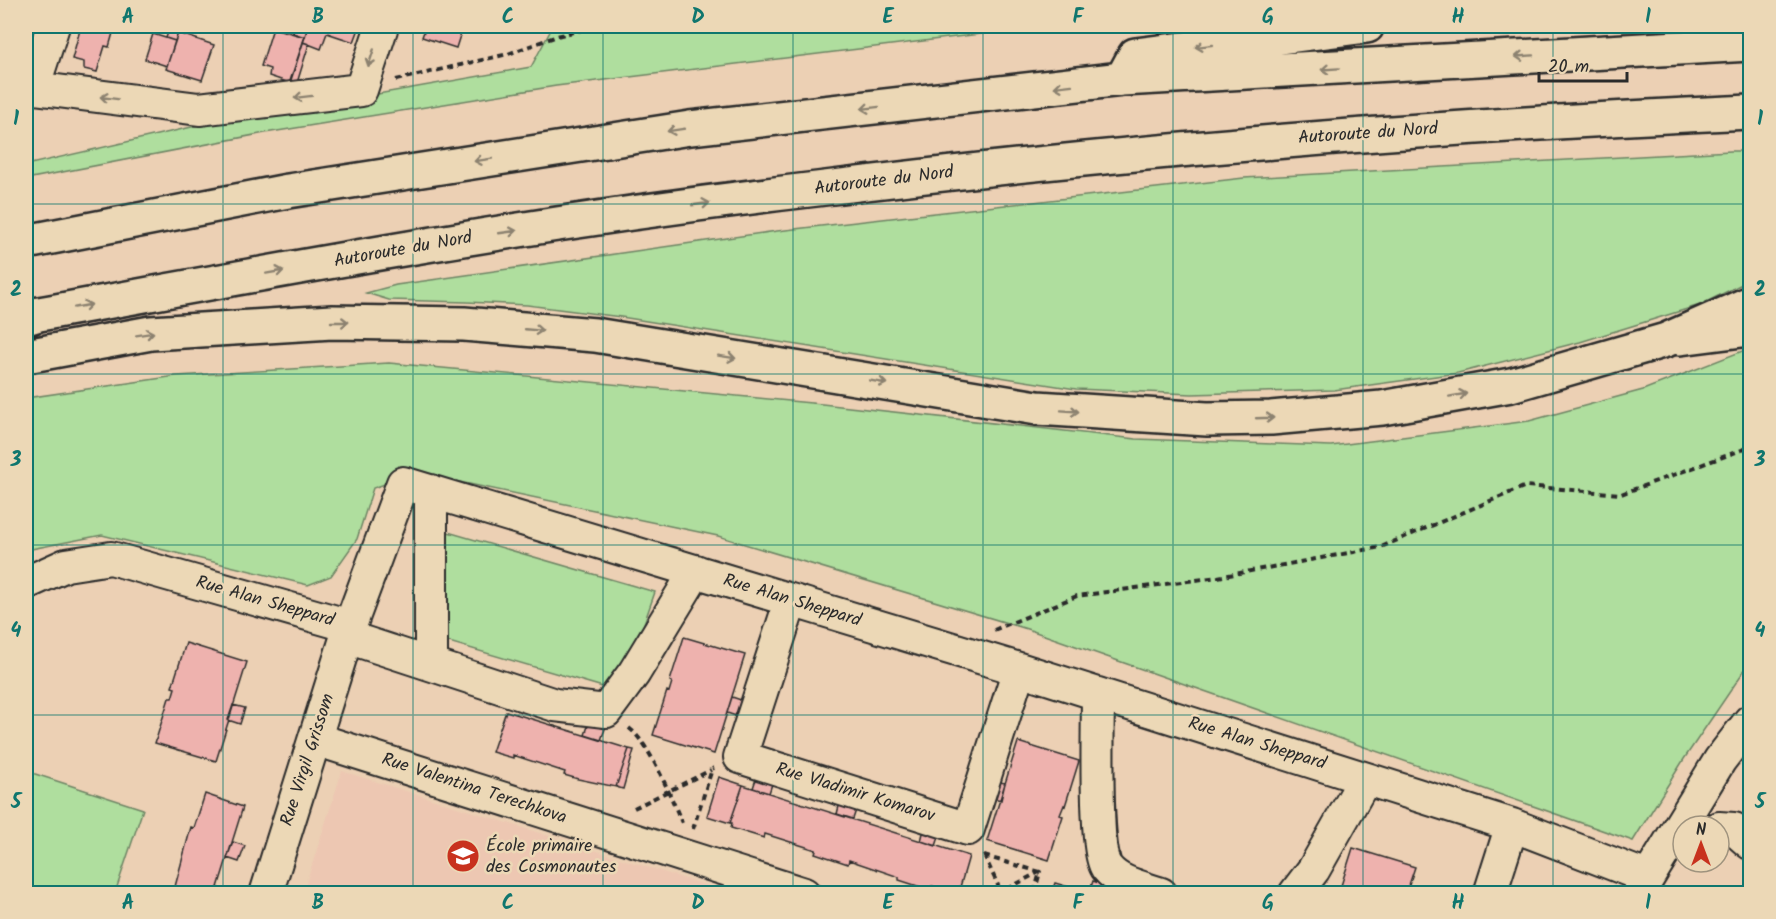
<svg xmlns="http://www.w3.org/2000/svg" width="1776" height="919" viewBox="0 0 1776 919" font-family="Kalam,sans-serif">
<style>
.built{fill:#edc7b2}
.green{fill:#afde9e;stroke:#6d8464;stroke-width:1.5}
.building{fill:#eeb2ae;stroke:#2b2b2b;stroke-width:1.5}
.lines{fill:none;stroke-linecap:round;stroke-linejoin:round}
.minor-casing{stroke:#2b2b2b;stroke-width:36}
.major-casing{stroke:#2b2b2b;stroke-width:38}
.highway-casing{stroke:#2b2b2b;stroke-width:38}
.path{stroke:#2b2b2b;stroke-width:4;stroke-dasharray:6 4.5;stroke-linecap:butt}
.minor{stroke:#ecd8b6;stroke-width:32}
.major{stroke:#ecd8b6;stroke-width:33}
.highway{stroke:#ecd8b6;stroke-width:33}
.oneway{stroke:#8c8270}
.grid{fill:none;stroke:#0f766e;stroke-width:1.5;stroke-opacity:0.55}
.labels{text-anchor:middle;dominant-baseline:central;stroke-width:5;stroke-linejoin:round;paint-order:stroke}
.street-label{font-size:18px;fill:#2b2b2b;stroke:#ecd8b6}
.poi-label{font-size:18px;fill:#2b2b2b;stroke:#ecd8b6;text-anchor:start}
.neatline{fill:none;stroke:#0f766e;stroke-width:2}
.grid-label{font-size:20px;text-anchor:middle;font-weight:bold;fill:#0f766e}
</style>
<rect width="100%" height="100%" fill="#ecd0b4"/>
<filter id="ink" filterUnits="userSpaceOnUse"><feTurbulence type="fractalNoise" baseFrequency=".0167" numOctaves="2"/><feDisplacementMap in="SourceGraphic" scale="12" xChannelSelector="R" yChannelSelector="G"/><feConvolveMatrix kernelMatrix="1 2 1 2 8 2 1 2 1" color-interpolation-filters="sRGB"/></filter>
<g filter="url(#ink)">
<path class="built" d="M342,771L495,819L730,893H303Z"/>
<path class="green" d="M553,26H1046L556,86L265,133L26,179V165L196,126L531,67Z
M1731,151H1750V280L1700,305L1580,342L1458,373L1334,390L1192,394L1076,389L621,317L527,305L467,302L389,300L366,293L396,285L777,231L1244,178Z
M1750,348V662L1684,759L1633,841L1027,629L718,536L417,473L373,488L357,539L331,576L308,585L102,535L26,550V398L176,376L389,363L822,404L1136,439L1331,446L1529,421L1643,390Z
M441,530L655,592L620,692L442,640Z
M26,771L143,809L115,893H26Z"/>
<path class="building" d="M81,26H115L109,47L105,46L97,72L84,69V62L72,59Z
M170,26H180L175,41L166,38Z
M291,26H308L305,37L293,33L294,31L290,30Z
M308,26H360L354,42L327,33L321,49L303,42Z
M426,26H463L456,48L422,37Z
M273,28L305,37L290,83L269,76L270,69L261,66Z
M178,33L214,45L202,80L166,69Z
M153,34L175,41L167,66L145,59Z
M303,42L309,44L297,83L289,84Z
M684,637L745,655L714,754L653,735L667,691L669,692L672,682L670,681Z
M186,643L247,662L216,761L155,743L169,698H172L175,688L172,687Z
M732,697L741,700L736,716L727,713Z
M233,705L245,708L240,724L228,720Z
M506,711L629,749L616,787L578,779L564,775L565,772L513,755V758L492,752Z
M589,723L605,729L601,740L585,735Z
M1018,742L1079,761L1065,806L1064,805L1060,815L1063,816L1049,860L987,841Z
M629,749L634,750L623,789L616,787Z
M757,776L773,781L769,793L753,788Z
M719,777L743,785L730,823L707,816Z
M996,781L1005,783L1001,800L990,797Z
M743,785L969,856L958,894L932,886L930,890L899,880V877L849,860L848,864L815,853L816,850L765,834L764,838L731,828L732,823H730Z
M205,794L243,807L216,894H173L191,827L194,828Z
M840,802L857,807L853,819L837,814Z
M924,829L940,834L936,846L921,841Z
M233,842L245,846L239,862L227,858Z
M1353,848L1415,867L1406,894H1341L1339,892Z
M1093,881L1108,886L1106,894L1089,893Z
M1055,883L1089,893L1090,894H1051Z"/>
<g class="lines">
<defs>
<path id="minor" d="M26,87L199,109L361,90L382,26
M33,88L53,26
M431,491V664
M26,583L66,565L111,558L350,626
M791,600L740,757L968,829L1019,669
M347,637L555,705L606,711L634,673L696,571
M1098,694C1098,723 1094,852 1107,868C1120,884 1142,887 1161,894
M315,739L804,894
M1719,828L1734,829L1750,843
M266,894L350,626L403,483L1019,669L1512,825L1647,877
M1295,894L1314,869L1365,779
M1490,894L1512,825
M1638,894L1720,760L1750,721"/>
<path id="major" d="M1680,338L1750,329"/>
<path id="highway" d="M1122,79L1135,55L1367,26
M26,242L288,191L690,128L1122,79L1750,44
M26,318L39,314C178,289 317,263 457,240C576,220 697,203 817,189C1127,150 1439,126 1750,112
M26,356L151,333L332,322L464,324L595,335L1037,408L1207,419L1271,418L1382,408L1511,385L1666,340L1750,303"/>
</defs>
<use href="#minor" class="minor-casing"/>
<use href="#major" class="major-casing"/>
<use href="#highway" class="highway-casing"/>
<path class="path" d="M396,80L508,54L557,36L597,26
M994,630L1077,596L1218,577L1381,547L1526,486L1621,494L1750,447
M629,728C650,744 671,797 682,823
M634,808L711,770
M693,829L712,769L714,768
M984,855L1002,894
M984,856L1040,872L1034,894
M998,894L1039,872"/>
<use href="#minor" class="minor"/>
<use href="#major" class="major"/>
<use href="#highway" class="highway"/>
</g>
<defs><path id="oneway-shaft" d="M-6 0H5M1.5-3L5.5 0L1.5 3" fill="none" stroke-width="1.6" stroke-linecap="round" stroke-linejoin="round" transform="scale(1.5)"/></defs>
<g class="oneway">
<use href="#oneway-shaft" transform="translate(1204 46) rotate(173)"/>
<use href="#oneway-shaft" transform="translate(1524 56) rotate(176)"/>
<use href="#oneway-shaft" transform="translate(371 58) rotate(108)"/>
<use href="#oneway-shaft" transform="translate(1330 69) rotate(176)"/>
<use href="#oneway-shaft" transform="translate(1063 86) rotate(173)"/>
<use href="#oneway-shaft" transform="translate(303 97) rotate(173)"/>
<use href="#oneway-shaft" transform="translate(109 98) rotate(-173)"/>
<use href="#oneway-shaft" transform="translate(870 108) rotate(173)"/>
<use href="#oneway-shaft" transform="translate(676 130) rotate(171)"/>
<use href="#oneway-shaft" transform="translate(483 160) rotate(171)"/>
<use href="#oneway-shaft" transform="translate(701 204) rotate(-8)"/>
<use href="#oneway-shaft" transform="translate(508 232) rotate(-8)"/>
<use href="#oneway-shaft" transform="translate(275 272) rotate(-10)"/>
<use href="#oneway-shaft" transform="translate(83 306) rotate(-10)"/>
<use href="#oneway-shaft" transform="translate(340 322)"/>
<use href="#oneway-shaft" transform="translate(534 330) rotate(5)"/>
<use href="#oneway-shaft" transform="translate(145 334) rotate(-9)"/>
<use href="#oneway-shaft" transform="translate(727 357) rotate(9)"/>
<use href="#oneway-shaft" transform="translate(878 382) rotate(10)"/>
<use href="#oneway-shaft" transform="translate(1458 395) rotate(-10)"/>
<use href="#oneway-shaft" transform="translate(1070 411) rotate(4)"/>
<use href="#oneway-shaft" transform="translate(1265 418) rotate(-2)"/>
</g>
</g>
<path class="grid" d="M223,26V894M413,26V894M603,26V894M793,26V894M983,26V894M1173,26V894M1363,26V894M1553,26V894M26,204H1750M26,374H1750M26,545H1750M26,715H1750"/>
<defs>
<symbol id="school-disc" viewBox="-11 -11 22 22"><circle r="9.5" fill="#c8321e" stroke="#ecd8b6"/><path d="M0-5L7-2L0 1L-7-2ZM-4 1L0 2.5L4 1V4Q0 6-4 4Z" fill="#fff"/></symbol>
</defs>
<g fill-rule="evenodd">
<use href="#school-disc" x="444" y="837" width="38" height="38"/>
</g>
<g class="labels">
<g class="street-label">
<text transform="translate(1368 134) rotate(-4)">Autoroute du Nord</text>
<text transform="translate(884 181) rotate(-7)">Autoroute du Nord</text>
<text transform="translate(403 250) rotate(-10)">Autoroute du Nord</text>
<text transform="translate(792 601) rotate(17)">Rue Alan Sheppard</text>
<text transform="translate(265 602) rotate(16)">Rue Alan Sheppard</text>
<text transform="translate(1257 744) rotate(17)">Rue Alan Sheppard</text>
<text transform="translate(308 760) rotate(-72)">Rue Virgil Grissom</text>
<text transform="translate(474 789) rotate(18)">Rue Valentina Terechkova</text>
<text transform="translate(855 793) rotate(17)">Rue Vladimir Komarov</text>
</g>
<g class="poi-label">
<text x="486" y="846">École primaire<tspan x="486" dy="21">des Cosmonautes</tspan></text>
</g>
</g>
<rect width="1776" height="919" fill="none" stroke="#ecd8b6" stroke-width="66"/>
<g transform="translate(1701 844)"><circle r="28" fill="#ecd8b6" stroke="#9f937e" stroke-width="1.5"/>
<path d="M0-4.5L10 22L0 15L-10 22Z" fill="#c8321e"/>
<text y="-9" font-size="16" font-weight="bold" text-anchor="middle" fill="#2b2b2b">N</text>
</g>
<path d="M1539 72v9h88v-9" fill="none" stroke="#2b2b2b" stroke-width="3"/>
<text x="1548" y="72" font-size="18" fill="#2b2b2b" stroke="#ecd8b6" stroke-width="4.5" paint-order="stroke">20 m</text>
<rect x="33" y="33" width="1710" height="853" class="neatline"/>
<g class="grid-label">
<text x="128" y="23">A</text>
<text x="318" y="23">B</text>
<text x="508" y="23">C</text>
<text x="698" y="23">D</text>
<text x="888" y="23">E</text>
<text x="1078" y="23">F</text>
<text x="1268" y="23">G</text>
<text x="1458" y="23">H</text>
<text x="1648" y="23">I</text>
<text x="16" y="125">1</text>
<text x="1760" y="125">1</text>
<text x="16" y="296">2</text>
<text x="1760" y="296">2</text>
<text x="16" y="466">3</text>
<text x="1760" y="466">3</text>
<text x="16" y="637">4</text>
<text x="1760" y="637">4</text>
<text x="16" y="808">5</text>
<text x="1760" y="808">5</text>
<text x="128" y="909">A</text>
<text x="318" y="909">B</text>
<text x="508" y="909">C</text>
<text x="698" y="909">D</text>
<text x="888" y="909">E</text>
<text x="1078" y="909">F</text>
<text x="1268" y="909">G</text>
<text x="1458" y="909">H</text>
<text x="1648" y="909">I</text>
</g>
</svg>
